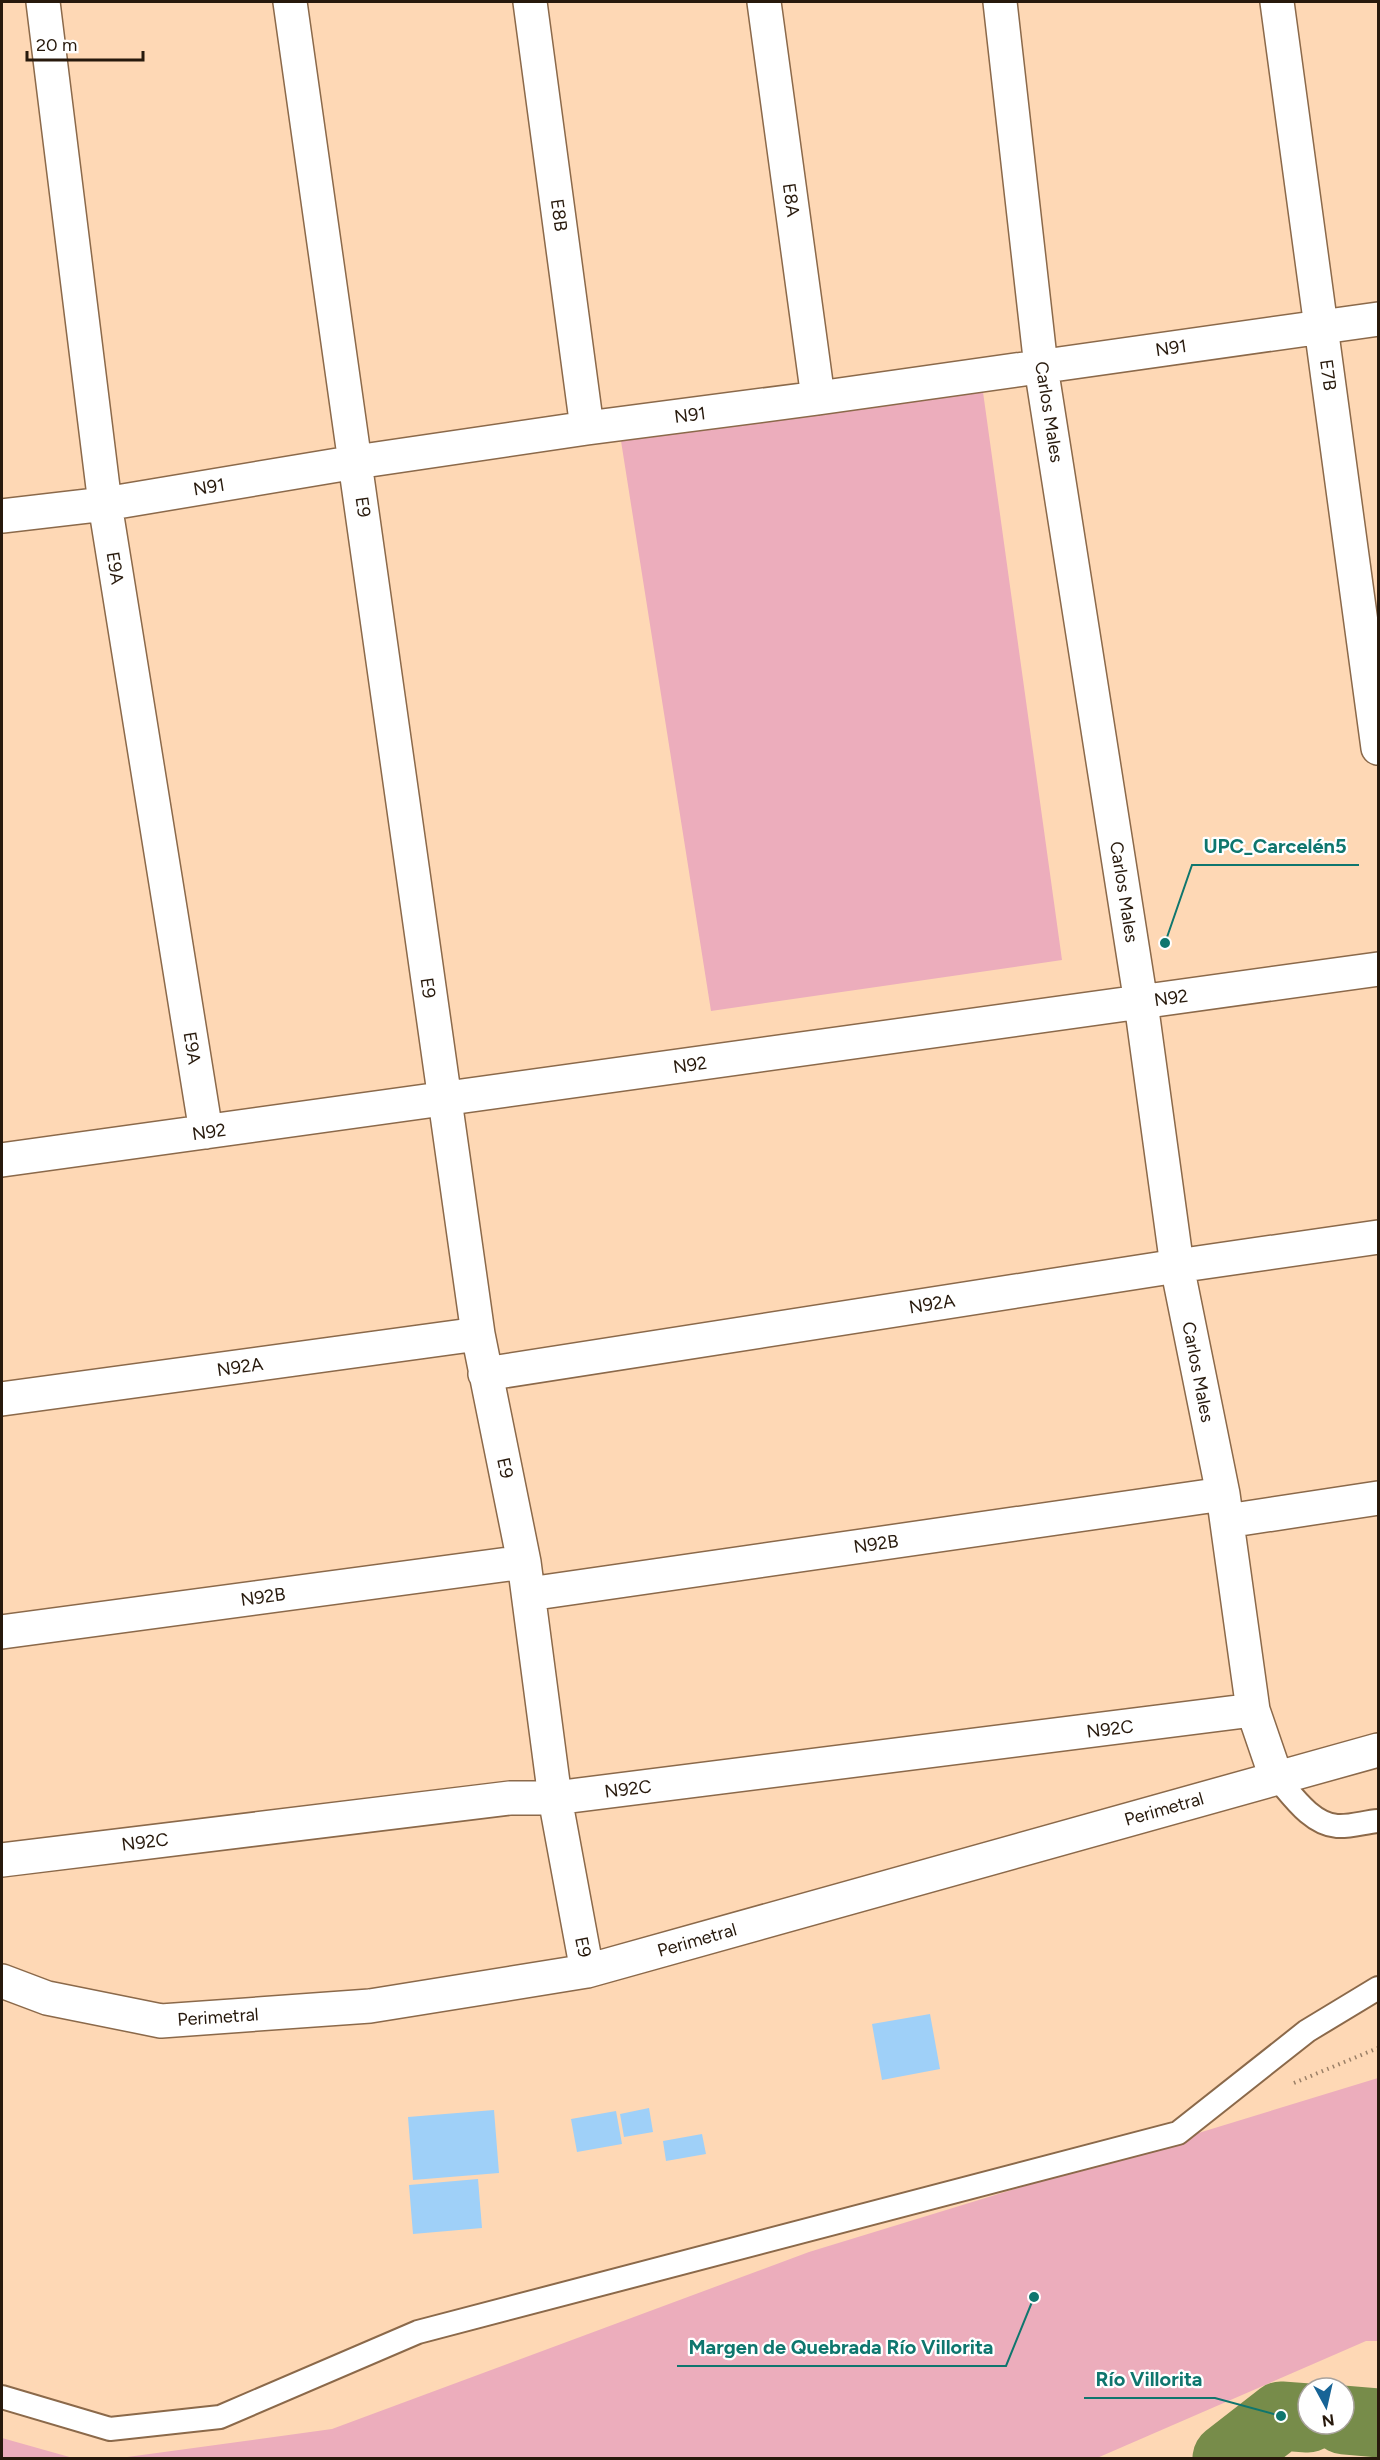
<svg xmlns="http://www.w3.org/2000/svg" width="1380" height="2460" viewBox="0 0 1380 2460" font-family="Figtree,sans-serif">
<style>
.green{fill:#ecadbc}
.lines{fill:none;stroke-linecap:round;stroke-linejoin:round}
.river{stroke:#778c4a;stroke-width:69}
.building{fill:#9fd0f8}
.service-casing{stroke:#8b694a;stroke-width:26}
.minor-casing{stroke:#8b694a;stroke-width:36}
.path{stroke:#9b8067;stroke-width:4;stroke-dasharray:1.5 4.5;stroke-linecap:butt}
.service{stroke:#fff;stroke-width:22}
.minor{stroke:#fff;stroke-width:33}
.labels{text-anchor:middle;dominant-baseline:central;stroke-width:4.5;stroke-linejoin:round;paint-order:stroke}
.street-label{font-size:18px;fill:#27190c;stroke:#fff}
.leader{fill:none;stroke:#0f766e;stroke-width:2}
.callout-dot{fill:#0f766e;stroke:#fff;stroke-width:2}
.callout-label{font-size:20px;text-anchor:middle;font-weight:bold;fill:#0f766e;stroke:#fff;stroke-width:4.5;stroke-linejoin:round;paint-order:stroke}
</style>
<rect width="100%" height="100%" fill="#fed8b5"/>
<path class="green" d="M983,392L1062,960L711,1011L621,441Z
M1378,2078V2341H1366L1097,2458H120L332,2429L809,2252Z
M2,2438L73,2458H2Z"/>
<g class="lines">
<path class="river" d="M1344,2420L1378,2423
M1227,2458L1281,2416L1308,2418"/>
</g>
<path class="building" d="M930,2014L940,2069L882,2080L872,2024Z
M649,2108L653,2132L624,2137L620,2114Z
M494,2110L499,2173L413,2180L408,2117Z
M616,2111L622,2144L577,2152L571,2119Z
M702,2134L706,2154L666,2161L663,2141Z
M478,2179L482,2228L413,2234L409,2185Z"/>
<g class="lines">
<defs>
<path id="service" d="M1276,1777C1292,1795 1311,1824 1337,1826C1350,1827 1365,1822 1378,1821
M2,2397L110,2429L220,2417L418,2332L1178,2133L1307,2031L1378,1988"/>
<path id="minor" d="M43,2L105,504L206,1132
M290,2L478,1334L524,1562L555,1798L587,1971
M530,2L587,428
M764,2L818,398
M1000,2L1041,367L1141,1003L1177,1266L1223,1494L1253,1710L1276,1777
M1277,2L1378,748
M2,516L105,504L356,462L587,428L818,398L1378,319
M2,1160L1378,969
M485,1374L1177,1266L1378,1237
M2,1399L478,1334
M1227,1521L1378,1498
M529,1594L1223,1494
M2,1632L524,1562
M2,1860L510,1798H555L1253,1710
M2,1981L47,1998L161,2021L370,2006L587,1971L1378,1750"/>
</defs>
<use href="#service" class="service-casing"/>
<use href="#minor" class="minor-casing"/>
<path class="path" d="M1294,2083L1378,2048"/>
<use href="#service" class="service"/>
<use href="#minor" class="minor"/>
</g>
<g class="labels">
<g class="street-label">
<text transform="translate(791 200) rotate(82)">E8A</text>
<text transform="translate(559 215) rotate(82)">E8B</text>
<text transform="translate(1171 348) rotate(-8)">N91</text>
<text transform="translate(1328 375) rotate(82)">E7B</text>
<text transform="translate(1049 412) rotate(81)">Carlos Males</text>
<text transform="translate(690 415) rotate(-7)">N91</text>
<text transform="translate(209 487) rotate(-9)">N91</text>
<text transform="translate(363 507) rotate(82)">E9</text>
<text transform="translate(115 568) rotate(81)">E9A</text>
<text transform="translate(1124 892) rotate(81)">Carlos Males</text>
<text transform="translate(428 988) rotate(82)">E9</text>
<text transform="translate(1171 998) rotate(-8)">N92</text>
<text transform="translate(192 1048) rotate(81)">E9A</text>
<text transform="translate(690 1065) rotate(-8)">N92</text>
<text transform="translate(209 1132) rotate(-8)">N92</text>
<text transform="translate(932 1304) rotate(-9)">N92A</text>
<text transform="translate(240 1367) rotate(-8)">N92A</text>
<text transform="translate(1198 1372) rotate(79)">Carlos Males</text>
<text transform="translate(505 1468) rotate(78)">E9</text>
<text transform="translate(876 1544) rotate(-8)">N92B</text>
<text transform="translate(263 1597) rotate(-8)">N92B</text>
<text transform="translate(1110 1729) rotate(-7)">N92C</text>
<text transform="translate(628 1789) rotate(-7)">N92C</text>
<text transform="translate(1164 1809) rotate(-16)">Perimetral</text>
<text transform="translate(145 1842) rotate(-7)">N92C</text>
<text transform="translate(697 1940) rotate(-16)">Perimetral</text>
<text transform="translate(583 1947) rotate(79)">E9</text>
<text transform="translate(218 2017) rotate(-4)">Perimetral</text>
</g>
</g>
<path class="leader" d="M1165 943L1192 865H1359M1034 2297L1006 2366H677M1281 2416L1215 2398H1084"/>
<g class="callout-dot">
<circle cx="1165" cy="943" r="6"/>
<circle cx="1034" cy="2297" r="6"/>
<circle cx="1281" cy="2416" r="6"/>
</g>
<g class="callout-label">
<text x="1275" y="853">UPC_Carcelén5</text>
<text x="841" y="2354">Margen de Quebrada Río Villorita</text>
<text x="1149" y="2386">Río Villorita</text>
</g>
<rect width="1380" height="2460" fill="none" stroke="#27190c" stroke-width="6"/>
<g transform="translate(1326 2406) rotate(172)"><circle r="28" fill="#ffffff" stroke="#a9a39e" stroke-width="1.5"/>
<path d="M0-4.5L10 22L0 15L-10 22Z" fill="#176496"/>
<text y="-9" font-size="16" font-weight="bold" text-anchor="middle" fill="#27190c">N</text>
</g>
<path d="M27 51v9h116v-9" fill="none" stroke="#27190c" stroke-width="3"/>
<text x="36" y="51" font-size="18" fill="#27190c" stroke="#ffffff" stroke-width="4.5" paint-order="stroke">20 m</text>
</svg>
